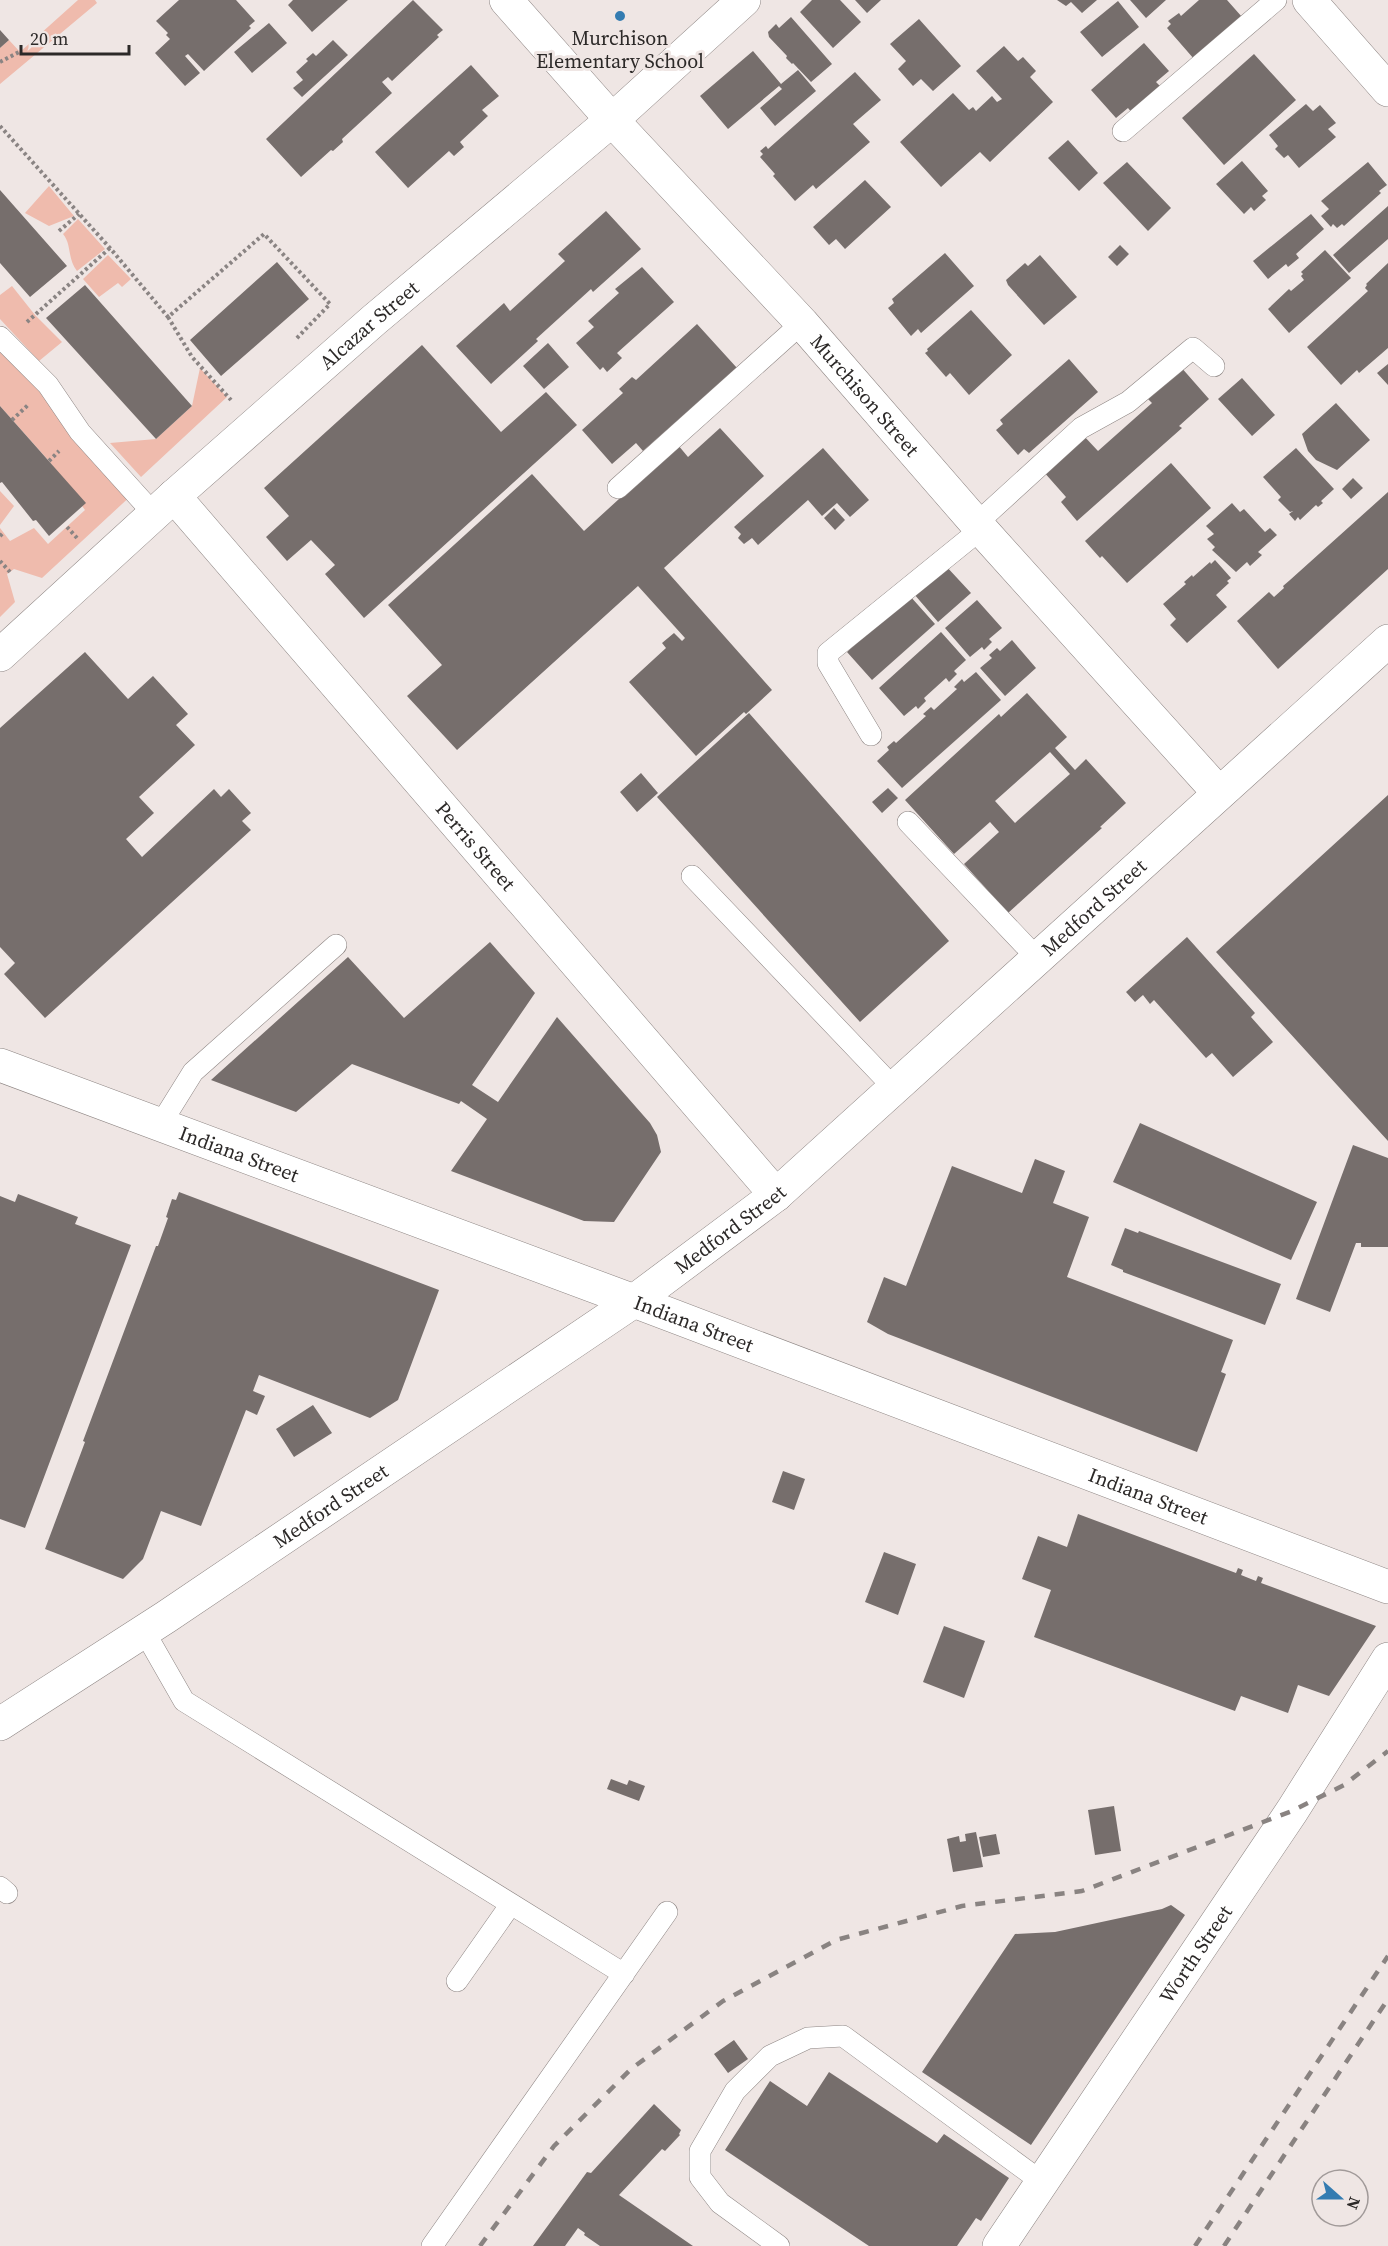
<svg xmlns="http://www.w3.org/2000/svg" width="1388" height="2246" viewBox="0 0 1388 2246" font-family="'Source Serif 4',serif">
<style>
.green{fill:#efbbad}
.building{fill:#766e6c;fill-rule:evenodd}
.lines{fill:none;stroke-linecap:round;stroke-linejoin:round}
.lane-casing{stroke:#8d8583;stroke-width:22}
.street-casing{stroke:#8d8583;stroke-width:34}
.secondary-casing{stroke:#8d8583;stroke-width:34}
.path{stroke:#8a8483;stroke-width:4;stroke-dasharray:3 3;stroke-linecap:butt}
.lane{stroke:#fff;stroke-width:21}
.street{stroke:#fff;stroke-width:33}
.secondary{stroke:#fff;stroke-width:33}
.rail{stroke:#898381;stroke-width:4.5;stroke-dasharray:10 10;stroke-linecap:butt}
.poi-dot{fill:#347cb1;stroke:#efe6e4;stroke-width:2}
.labels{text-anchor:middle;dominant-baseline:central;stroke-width:6;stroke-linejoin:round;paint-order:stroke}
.poi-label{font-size:20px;fill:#2c2928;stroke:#efe6e4}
.street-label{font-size:20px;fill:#2c2928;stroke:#efe6e4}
</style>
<rect width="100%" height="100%" fill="#efe6e4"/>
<path class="green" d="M78,0H95L97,3L0,84V48L9,40L20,52Z
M49,186L74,216L49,226L25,213Z
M78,219L105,249L77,271C67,258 72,245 63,234Z
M108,255L131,279L122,287L118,283L99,297L83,279Z
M12,286L35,315L62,342L39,361L0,319V295Z
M0,347L135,492L42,578L14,569L7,574L15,602L0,617V528L10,541L34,528L48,544L85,510L49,461L0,406Z
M200,368L227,397L141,477L110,443L156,439L192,406Z
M0,491L14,506L0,525Z"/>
<path class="building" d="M179,0H236L255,21L249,26L251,28L204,71L188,54L185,56L200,73L185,86L155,53L170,39L166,35L168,33L156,21Z
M293,0H348L312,32L288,5Z
M413,0L443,30L437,35L439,37L392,81L388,77L382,82L392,93L342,139L343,142L333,151L331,150L301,177L266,139Z
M812,0H840L861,22L833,48L800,12Z
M855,0H881L867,13Z
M1057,0H1097L1082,13L1071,2L1066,6Z
M1130,0H1166L1146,18Z
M1199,0H1227L1242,17L1194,59L1167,28L1171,24L1168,21L1179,13L1181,16Z
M1118,1L1139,27L1102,57L1080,32Z
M791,17L832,64L811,82L793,63L792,64L786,58L787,56L769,37L768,32L776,24L779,28Z
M919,19L961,66L933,91L921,79L913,86L898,69L906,61L890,44Z
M269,23L287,43L252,73L234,52Z
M0,30L9,40L0,48Z
M333,40L348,55L302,97L293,88L303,80L296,72L308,61L306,59L313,53L316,56Z
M1144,43L1169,71L1156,82L1161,87L1132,113L1128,108L1116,118L1091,90Z
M1004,46L1018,61L1023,57L1036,71L1030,77L1053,102L990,162L980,152L941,187L900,142L953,93L969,110L973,107L976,111L992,96L997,102L1002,99L976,71Z
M753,51L781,84L798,70L816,91L775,126L760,108L782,89L779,86L728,129L700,96Z
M1254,54L1296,100L1224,165L1182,118Z
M471,65L499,96L482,110L488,116L460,142L464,147L454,156L449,151L408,188L375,152Z
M855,72L881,100L853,124L870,142L816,189L813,185L795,201L773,176L775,174L760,157L763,154L760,151L766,146L768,149Z
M1306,104L1313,111L1320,105L1336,123L1328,129L1336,137L1299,168L1288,155L1284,158L1275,149L1278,146L1269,135Z
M1068,140L1098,173L1079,191L1048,158Z
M1242,161L1268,191L1262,196L1266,200L1254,211L1251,207L1244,214L1216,184Z
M1127,162L1171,208L1148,231L1103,183Z
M1368,162L1387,185L1379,191L1381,193L1344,226L1342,224L1337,228L1333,224L1331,227L1321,216L1329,209L1321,201Z
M865,180L891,207L845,249L836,239L829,245L813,227Z
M0,190L67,266L30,297L0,263Z
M1388,206V239L1349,273L1333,255Z
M606,211L641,249L593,292L591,289L536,339L538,341L491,384L456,346L504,303L510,311L565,261L558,254Z
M1311,214L1324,229L1296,254L1299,258L1288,267L1286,264L1268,279L1253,261Z
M1120,245L1129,254L1117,266L1108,257Z
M1325,250L1351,278L1289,333L1268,309L1289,289L1291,291L1304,280L1301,276L1303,274L1301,272Z
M945,253L974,286L921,333L918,329L911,336L888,308L894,303L892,299Z
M1040,255L1077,297L1044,325L1008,285L1006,280L1025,263L1028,266Z
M277,262L309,299L221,376L190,340Z
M1388,263V348L1359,373L1357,370L1341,385L1307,347L1368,291L1365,288L1367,285L1366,284Z
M642,267L674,302L617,353L622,358L607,372L603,367L600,370L576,343L594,327L588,321L619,293L615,289Z
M85,285L192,406L156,439L46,318Z
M971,310L1012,355L969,395L950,373L946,377L925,353L928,351L927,349Z
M697,324L737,368L643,451L636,443L612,464L582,430L623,393L619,389L632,377L636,380Z
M548,343L569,367L544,389L523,366Z
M422,345L501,432L546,392L577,425L364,618L325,574L335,565L311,540L287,561L266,537L289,516L264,488Z
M1069,359L1098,392L1029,453L1024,449L1018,455L996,430L1003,424L1000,420Z
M1388,364V385L1377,373Z
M1180,366L1209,399L1179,426L1182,428L1077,521L1061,502L1066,497L1043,471L1083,435L1098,451L1152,403L1145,396Z
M1242,378L1275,415L1252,436L1218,399Z
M1336,403L1370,440L1337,470L1316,460L1308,451L1302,434Z
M0,406L86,503L49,536L36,520L33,521L2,482L0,483Z
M720,428L764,476L664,568L772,690L746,714L744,712L696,756L629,682L666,648L662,643L674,633L682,641L685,638L638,586L457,750L407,696L442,665L388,605L532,474L584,531L678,445L688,457Z
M823,448L869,500L850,517L837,503L822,516L808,500L758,545L752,538L744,544L738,538L741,534L734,527Z
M1296,448L1334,489L1321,501L1323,503L1318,507L1316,505L1300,520L1298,517L1295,521L1289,514L1293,511L1290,512L1278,500L1281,497L1263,477Z
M1171,463L1211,508L1127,583L1102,556L1100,558L1085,541Z
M1353,478L1363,488L1351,499L1342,489Z
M1388,492V569L1278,669L1237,621L1269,592L1274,597L1284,588L1283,586L1290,580Z
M1232,503L1240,512L1244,509L1265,532L1270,528L1277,535L1258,552L1262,555L1250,566L1247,562L1236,572L1212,550L1215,547L1207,539L1214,534L1206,526Z
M834,508L845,520L835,530L824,518Z
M1215,560L1231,578L1227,581L1229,583L1216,595L1227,607L1187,643L1170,625L1176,619L1163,604L1186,584L1184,582L1192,575L1193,577L1210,562L1211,564Z
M945,565L971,593L938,622L914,594Z
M910,596L935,624L872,680L847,652L859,641L864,631L867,635Z
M977,600L1002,628L989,639L992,642L984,650L982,647L970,657L945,628Z
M941,632L966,660L954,671L957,674L949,682L946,678L924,698L926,701L918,709L916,706L904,716L879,688Z
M1012,640L1036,668L1005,696L980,668L992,658L989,655L997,648L1000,651Z
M85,652L128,699L153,676L188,714L176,725L195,745L139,797L154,813L126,839L142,857L214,789L221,797L229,789L251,813L242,821L251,830L45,1018L4,974L15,963L0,947V728Z
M976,672L1001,700L902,788L877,761L889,750L887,747L894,741L896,743L926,716L923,714L931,707L934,710L957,689L954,687L962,679L964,682Z
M1027,693L1067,737L1055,748L1075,770L1086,759L1126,803L1100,827L1102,828L1008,913L964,864L999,832L990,822L954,854L905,800L999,714L1001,717ZM1050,752L1070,774L1015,823L995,801Z
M749,713L949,941L860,1022L657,797Z
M641,773L658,793L637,812L620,792Z
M888,788L898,798L882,813L872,802Z
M1388,795V1141L1216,952Z
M1187,937L1255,1013L1251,1017L1273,1042L1233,1077L1212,1053L1206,1058L1154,1000L1150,1004L1143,995L1135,1002L1126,992Z
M490,942L535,993L472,1085L498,1102L557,1017L650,1123L657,1135L661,1152L614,1222L584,1221L451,1171L487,1119L461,1101L459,1104L352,1064L296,1112L211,1080L348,957L404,1018Z
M1140,1123L1317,1202L1291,1260L1113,1182Z
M1353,1145L1388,1158V1247H1361V1243H1356L1330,1312L1296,1299Z
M1035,1159L1065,1171L1053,1203L1089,1217L1067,1277L1233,1340L1221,1372L1226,1374L1197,1452L888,1334L867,1322L884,1277L906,1286L952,1166L1022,1193Z
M179,1192L439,1290L398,1400L370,1418L259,1375L253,1391L265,1396L257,1415L246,1410L201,1526L161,1511L143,1559L123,1579L45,1549L85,1442L83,1441L156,1246H158L168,1218L166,1217L172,1199L176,1200Z
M18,1194L78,1217L75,1224L131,1245L25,1528L0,1519V1196L15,1202Z
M1125,1228L1138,1233L1139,1231L1281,1284L1265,1325L1123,1272V1270L1111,1265Z
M313,1405L332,1433L294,1457L276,1429Z
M783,1471L805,1479L794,1510L772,1502Z
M1078,1514L1236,1573L1238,1568L1243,1570L1241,1575L1256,1581L1258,1576L1263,1578L1261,1583L1376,1626L1329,1696L1298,1685L1288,1713L1241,1696L1235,1711L1034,1637L1051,1590L1022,1579L1038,1536L1067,1547Z
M884,1552L916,1564L898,1615L865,1602Z
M944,1626L985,1641L964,1698L923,1682Z
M611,1779L627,1785L629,1780L645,1786L639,1801L607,1789Z
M1114,1806L1121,1851L1095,1855L1088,1810Z
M976,1832L983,1867L953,1872L947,1839L959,1836L960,1842L966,1841L965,1834Z
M996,1834L1000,1854L983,1857L979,1837Z
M1171,1905L1185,1915L1031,2145L922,2072L1015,1934L1055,1932L1162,1909Z
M734,2040L748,2059L728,2073L714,2054Z
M829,2072L937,2143L944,2134L1009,2178L981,2221L976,2218L957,2246H869L725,2150L770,2081L807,2106Z
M654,2104L681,2130L679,2134L680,2135L665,2151L662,2149L619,2195L693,2246H600L584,2235L585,2233L578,2228L565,2246H533L587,2172L591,2173Z"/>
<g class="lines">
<defs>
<path id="lane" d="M1123,131L1276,0
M0,337L48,385L80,432L154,514
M618,488L802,323
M977,523L1081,428L1128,402L1193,348L1214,366
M871,735L828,663V653L981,529
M908,822L1037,958
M692,876L894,1088
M160,1125L193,1072L336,945
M144,1631L184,1701L624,1974
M0,1887L7,1893
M457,1981L511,1904
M432,2246L667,1912
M779,2246L720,2203L700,2177V2151L735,2091L770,2056L808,2038L843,2036L1042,2182"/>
<g id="street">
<path id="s1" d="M506,0L612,120L802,323L981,529L1219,793"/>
<path d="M1309,0L1388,90"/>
<path id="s2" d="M174,496L776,1195"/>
<path id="s3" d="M634,1301L1388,1587"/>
<path id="s4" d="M999,2246L1292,1811L1388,1659"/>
</g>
<g id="secondary">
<path id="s5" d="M0,655L174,496L374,320L612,120L744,0"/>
<path id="s6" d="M0,1065L634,1301"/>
<path id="s7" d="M0,1724L166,1617L634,1301L776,1195L1388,641"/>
</g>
</defs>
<use href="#lane" class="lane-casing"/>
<use href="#street" class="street-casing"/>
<use href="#secondary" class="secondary-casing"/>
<path class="path" d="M0,62L19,52
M0,126L110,248L168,317L264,234L330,304L296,339
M59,231L79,214
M168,317L192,357L231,400
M27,322L110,248
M12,420L28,405
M49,461L59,451
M67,527L77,538
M0,536L3,533
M0,561L10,572"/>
<use href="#lane" class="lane"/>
<use href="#street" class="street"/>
<use href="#secondary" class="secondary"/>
<path class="rail" d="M480,2246L554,2146L631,2069L723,2001L836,1940L962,1906L1082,1891L1292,1811L1344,1785L1388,1751
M1195,2246L1388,1956
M1224,2246L1388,1999"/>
</g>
<circle class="poi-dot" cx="620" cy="16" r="6"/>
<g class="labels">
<g class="poi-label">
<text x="620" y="38">Murchison<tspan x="620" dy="23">Elementary School</tspan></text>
</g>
<g class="street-label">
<text stroke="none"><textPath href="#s5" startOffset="495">Alcazar Street</textPath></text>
<text stroke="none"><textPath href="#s1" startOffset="534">Murchison Street</textPath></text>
<text stroke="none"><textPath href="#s2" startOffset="462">Perris Street</textPath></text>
<text stroke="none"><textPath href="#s7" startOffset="1368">Medford Street</textPath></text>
<text stroke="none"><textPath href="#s6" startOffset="255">Indiana Street</textPath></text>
<text stroke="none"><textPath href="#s7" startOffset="882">Medford Street</textPath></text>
<text stroke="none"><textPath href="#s3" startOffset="64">Indiana Street</textPath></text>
<text stroke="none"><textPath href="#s3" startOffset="550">Indiana Street</textPath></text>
<text stroke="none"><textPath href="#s7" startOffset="396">Medford Street</textPath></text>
<text stroke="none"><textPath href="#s4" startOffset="352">Worth Street</textPath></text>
</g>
</g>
<g transform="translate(1340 2198) rotate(111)"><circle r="28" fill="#efe6e4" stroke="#a19a99" stroke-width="1.5"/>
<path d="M0-4.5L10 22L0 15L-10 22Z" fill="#347cb1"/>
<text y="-9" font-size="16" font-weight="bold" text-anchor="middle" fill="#2c2928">N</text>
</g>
<path d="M21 45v9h108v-9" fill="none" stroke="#2c2928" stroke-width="3"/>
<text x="30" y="45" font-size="18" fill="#2c2928" stroke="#efe6e4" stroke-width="4.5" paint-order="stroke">20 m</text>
</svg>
